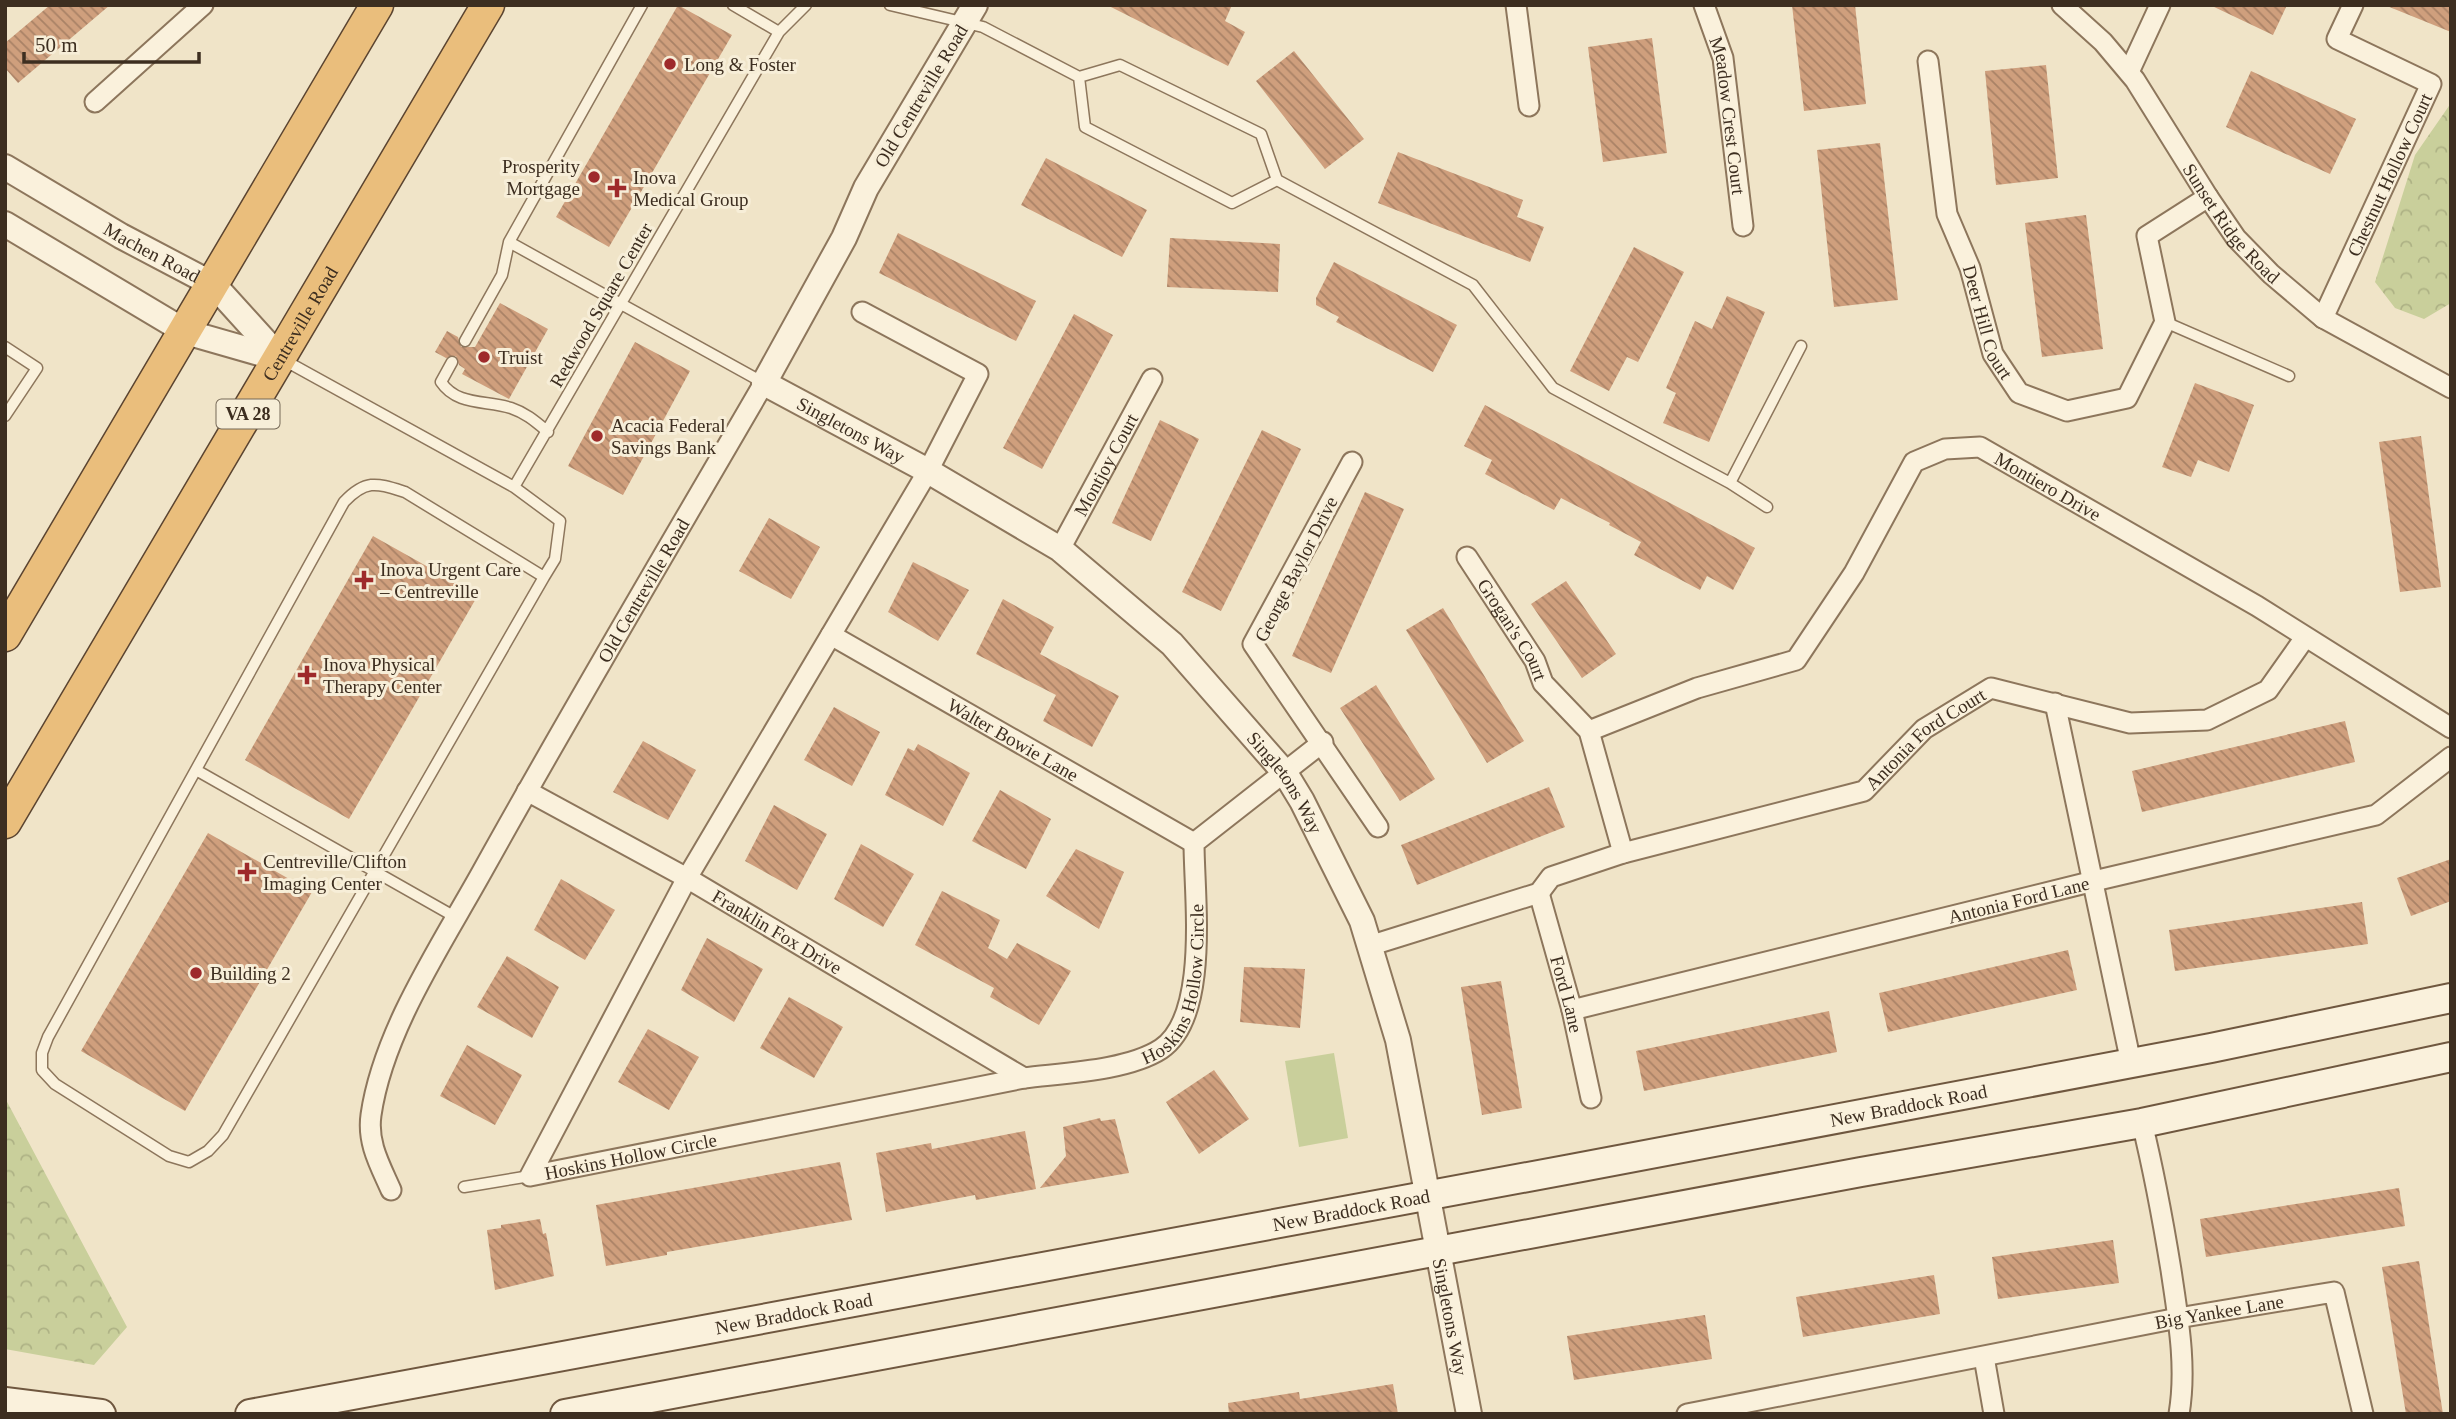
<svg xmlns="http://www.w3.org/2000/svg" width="2456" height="1419" viewBox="0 0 2456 1419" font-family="Georgia,serif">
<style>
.forest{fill:url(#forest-crowns)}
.pitch{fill:#c9cf9b}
.building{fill:url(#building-back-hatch)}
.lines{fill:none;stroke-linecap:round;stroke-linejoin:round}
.service-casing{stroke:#8d765c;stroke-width:13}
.minor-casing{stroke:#8d765c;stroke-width:23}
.tertiary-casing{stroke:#8d765c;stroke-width:28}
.secondary-casing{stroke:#6f573f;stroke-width:32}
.trunk-casing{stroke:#5b4430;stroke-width:35}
.service{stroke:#faf1dc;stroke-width:10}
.minor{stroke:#faf1dc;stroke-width:19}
.tertiary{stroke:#faf1dc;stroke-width:24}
.secondary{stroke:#faf1dc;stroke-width:28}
.trunk{stroke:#eabe7c;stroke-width:32}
.poi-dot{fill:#9e2a2b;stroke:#f7eed8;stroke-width:2.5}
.labels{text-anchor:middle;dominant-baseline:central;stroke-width:6;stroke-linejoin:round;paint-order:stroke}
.shield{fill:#f7eed8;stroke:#756857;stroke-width:2}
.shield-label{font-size:18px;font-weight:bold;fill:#3d2e20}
.poi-label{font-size:19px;fill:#3d2e20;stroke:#f7eed8;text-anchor:start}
.street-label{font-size:19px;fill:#3d2e20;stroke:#f7eed8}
</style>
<defs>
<pattern id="forest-crowns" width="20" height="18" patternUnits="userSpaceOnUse" patternTransform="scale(1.75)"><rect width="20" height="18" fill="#c9cf9b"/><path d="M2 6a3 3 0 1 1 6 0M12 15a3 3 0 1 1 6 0" fill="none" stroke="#aeb285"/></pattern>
<pattern id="building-back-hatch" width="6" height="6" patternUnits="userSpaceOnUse" patternTransform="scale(1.75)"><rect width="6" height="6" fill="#cf9f7d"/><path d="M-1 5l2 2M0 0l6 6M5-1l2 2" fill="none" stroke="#a98266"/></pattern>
</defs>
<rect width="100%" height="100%" fill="#f0e4c8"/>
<path class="forest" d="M2451,103V303L2424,319L2395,308L2375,282L2415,155Z
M5,1098L127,1327L94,1365L5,1349Z"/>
<path class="pitch" d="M1334,1053L1348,1138L1299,1147L1285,1061Z"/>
<path class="building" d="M50,5H110L18,83L5,68V43Z
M678,5L732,35L609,247L556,217Z
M1107,5H1232L1225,21L1245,32L1228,66Z
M1792,5H1855L1866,104L1804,111Z
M2210,5H2287L2273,35Z
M2387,5H2451V32L2387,6Z
M1652,38L1667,153L1603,162L1588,47Z
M1294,51L1364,139L1325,169L1256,81Z
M2046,65L2058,178L1996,185L1985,71Z
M2251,71L2356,119L2330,174L2226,127Z
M1880,143L1898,300L1834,307L1817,150Z
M1398,152L1523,200L1517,217L1544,227L1530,262L1378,203Z
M1046,158L1147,210L1122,257L1021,205Z
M2086,215L2103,349L2042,357L2025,223Z
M898,233L1036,301L1016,341L879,273Z
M1170,238L1280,244L1278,292L1167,287Z
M1634,247L1684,272L1638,362L1627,357L1609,391L1570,371Z
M1334,262L1457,325L1433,372L1336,322L1339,317L1316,305V298Z
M1727,296L1765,312L1709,442L1663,423L1676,393L1666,388L1695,321L1712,329Z
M500,303L548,329L509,399L462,374L465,369L459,365L456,356L446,358L435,352L447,331L458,337L461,347H475Z
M1074,314L1113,335L1042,469L1003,448Z
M635,342L690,371L623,495L568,466Z
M2195,383L2254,405L2229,472L2198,460L2191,477L2162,467Z
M1485,405L1755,548L1733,590L1707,576L1700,590L1634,555L1641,542L1609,525L1610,523L1561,498L1554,510L1485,474L1492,460L1464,446Z
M1160,420L1199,439L1151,541L1112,523Z
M1262,430L1301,449L1221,611L1182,592Z
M2421,436L2441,587L2400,592L2379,442Z
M1365,492L1404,509L1331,673L1292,656Z
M769,518L820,547L791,599L739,571Z
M373,536L478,595L349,819L245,760Z
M913,562L969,590L938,641L888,612Z
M1566,581L1616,654L1582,678L1531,604Z
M1003,599L1054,627L1040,654L1119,696L1092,747L1043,721L1056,695L976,654Z
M1443,608L1524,741L1487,763L1406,630Z
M1376,685L1435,779L1400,801L1340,708Z
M834,707L880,732L852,786L804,760Z
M2345,721L2355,762L2142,812L2132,771Z
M643,741L696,770L668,820L613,792Z
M918,744L970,773L943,826L885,795L908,748L914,751Z
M1549,787L1565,827L1417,885L1401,845Z
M1000,790L1051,819L1026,869L972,841Z
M774,805L827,834L797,890L745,861Z
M208,833L312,892L185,1111L81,1051Z
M861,844L914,874L883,927L834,899Z
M1076,849L1124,872L1099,929L1046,896Z
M2451,859V901L2411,916L2397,878Z
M561,879L615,910L585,960L534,930Z
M942,891L1000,920L988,948L1007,959L1017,943L1071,971L1039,1025L990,997L994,988L915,945Z
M2362,902L2368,944L2175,971L2169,930Z
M707,938L763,969L734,1022L681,990Z
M2068,950L2077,990L1888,1032L1879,993Z
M507,956L559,987L532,1038L477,1007Z
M1244,967L1305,969L1300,1028L1240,1022Z
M1501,981L1522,1108L1482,1115L1461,987Z
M789,997L843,1027L814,1078L760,1048Z
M1829,1011L1837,1052L1644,1091L1636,1051Z
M648,1029L699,1057L669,1110L618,1082Z
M467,1045L522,1075L495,1125L440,1096Z
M1214,1070L1249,1119L1199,1154L1166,1102Z
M1100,1118L1101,1121L1115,1119L1129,1173L1040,1188L1066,1156L1063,1127Z
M1025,1131L1036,1189L976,1200L975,1195L886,1212L876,1153L931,1143L932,1149Z
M840,1162L852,1220L667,1252V1255L606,1266L596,1205Z
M2399,1188L2405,1226L2206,1257L2200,1219Z
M540,1219L543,1234L546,1233L554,1276L495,1290L487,1230L501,1228V1225Z
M2113,1240L2119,1283L1998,1299L1992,1257Z
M2419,1261L2443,1414H2406L2382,1267Z
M1934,1275L1940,1314L1803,1337L1796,1297Z
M1705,1315L1712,1359L1574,1380L1567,1336Z
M1393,1384L1398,1414H1229L1228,1403L1299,1392L1300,1399Z"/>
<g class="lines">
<defs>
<path id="service" d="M733,5L779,32
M890,5L983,27L1079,77L1120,65L1261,134L1277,180L1473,285L1553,388L1730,483L1767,507
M1079,77L1085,127L1232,203L1277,180
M509,242L764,383
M2165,322L2289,376
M465,341L502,275L509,242L642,5
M5,347L37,368L5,416
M282,359L514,487L560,521L555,559L544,577L223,1135L208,1151L189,1162L169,1156L55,1084L42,1070V1053L48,1037L344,502C366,479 376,483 405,492L544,577
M452,362L441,382C457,406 486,400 511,408C526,413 536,422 548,432
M1730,483L1801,346
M514,487L779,32L806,5
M196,770L457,918
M464,1187L530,1176"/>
<g id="minor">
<path d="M1516,5L1529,106"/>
<path id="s1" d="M1704,5L1723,58L1743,226"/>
<path id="s2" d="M2062,5L2103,42L2135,80L2208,197L2236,238L2271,274L2323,318L2451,388"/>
<path id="s3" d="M1928,61L1947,214L1970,268L1993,354L2019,393L2067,411L2127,398L2165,322L2147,236L2208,197"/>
<path d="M2129,72L2160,5"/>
<path d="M95,102L203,5"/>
<path id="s4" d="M862,312L978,374L928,471L687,878L530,1176L1024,1078C1063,1073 1127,1071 1161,1049C1210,1016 1194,896 1194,843L1323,742"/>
<path id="s5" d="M2323,318L2431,84L2337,39L2353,5"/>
<path d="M1352,462L1253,644L1378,827"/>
<path id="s6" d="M1060,549L1152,379"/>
<path id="s7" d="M1467,557L1535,661L1543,683L1589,731L1623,853"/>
<path id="s8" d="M831,635L1194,843"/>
<path d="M2055,703L2131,1063"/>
<path id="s9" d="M1589,731L1697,688L1796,660L1854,573L1914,462L1945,449L1980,447L2257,606L2451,728"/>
<path id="s10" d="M527,791L687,878L1024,1078"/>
<path id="s11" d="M1539,893L1572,1010L1591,1098"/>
<path id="s12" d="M1369,946L1539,893L1551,877L1623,853L1864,791L1924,729L1991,688L2130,723L2207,720L2268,690L2304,639"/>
<path id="s13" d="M1572,1010L2094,881L2376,815L2451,757"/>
<path d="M2142,1123C2154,1172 2163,1221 2171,1270C2178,1318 2187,1366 2179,1414"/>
<path id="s14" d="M391,1190C380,1165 367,1143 371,1115C383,1031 442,944 483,870C574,706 670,545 764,383"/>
<path d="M1984,1357L1994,1414"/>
<path id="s15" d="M1687,1414L2178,1318L2334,1292L2363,1414"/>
</g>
<g id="tertiary">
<path id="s16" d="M975,5L866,188L844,238L764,383L928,471L1060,549L1172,644L1285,773L1302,801L1362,921L1398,1040L1469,1414"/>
<path id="s17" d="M5,167L121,236L214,285L281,359"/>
<path d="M5,224L186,332L280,359"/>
</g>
<g id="secondary">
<path d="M5,1402L101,1414"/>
<path id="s18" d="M250,1414L1571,1169L2211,1048L2451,998"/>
<path d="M565,1414L1861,1172L2142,1123L2451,1057"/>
</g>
<g id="trunk">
<path d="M5,635L377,5"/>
<path id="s19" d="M5,822L488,5"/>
</g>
</defs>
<use href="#service" class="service-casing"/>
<use href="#minor" class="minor-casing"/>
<use href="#tertiary" class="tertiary-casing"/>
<use href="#secondary" class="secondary-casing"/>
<use href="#trunk" class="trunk-casing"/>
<use href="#service" class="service"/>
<use href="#minor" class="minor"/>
<use href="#tertiary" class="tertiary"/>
<use href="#secondary" class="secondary"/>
<use href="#trunk" class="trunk"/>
</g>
<g class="poi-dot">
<circle cx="670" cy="64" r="7"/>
<circle cx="594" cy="177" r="7"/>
<path d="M613.5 177.5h7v7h7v7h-7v7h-7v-7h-7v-7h7z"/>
<circle cx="484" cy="357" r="7"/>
<circle cx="597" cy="436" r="7"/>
<path d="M360.5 569.5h7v7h7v7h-7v7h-7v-7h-7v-7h7z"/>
<path d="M303.5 664.5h7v7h7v7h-7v7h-7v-7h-7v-7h7z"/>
<path d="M243.5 861.5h7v7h7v7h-7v7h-7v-7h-7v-7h7z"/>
<circle cx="196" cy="973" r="7"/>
</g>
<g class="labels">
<rect class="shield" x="216.5" y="399.5" width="63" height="29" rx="5"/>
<g class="shield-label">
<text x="248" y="414">VA 28</text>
</g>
<g class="poi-label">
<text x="684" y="64">Long &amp; Foster</text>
<text x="580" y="166" text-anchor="end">Prosperity<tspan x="580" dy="22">Mortgage</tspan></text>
<text x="633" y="177">Inova<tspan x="633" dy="22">Medical Group</tspan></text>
<text x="498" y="357">Truist</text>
<text x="611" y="425">Acacia Federal<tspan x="611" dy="22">Savings Bank</tspan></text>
<text x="380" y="569">Inova Urgent Care<tspan x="380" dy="22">– Centreville</tspan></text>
<text x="323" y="664">Inova Physical<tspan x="323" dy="22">Therapy Center</tspan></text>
<text x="263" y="861">Centreville/Clifton<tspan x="263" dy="22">Imaging Center</tspan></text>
<text x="210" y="973">Building 2</text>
</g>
<g class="street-label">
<text transform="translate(921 96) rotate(-59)">Old Centreville Road</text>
<text stroke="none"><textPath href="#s1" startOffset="114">Meadow Crest Court</textPath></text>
<text stroke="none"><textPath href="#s5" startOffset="158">Chestnut Hollow Court</textPath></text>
<text stroke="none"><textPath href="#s2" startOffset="278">Sunset Ridge Road</textPath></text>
<text stroke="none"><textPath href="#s17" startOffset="170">Machen Road</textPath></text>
<text transform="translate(601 305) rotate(-60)">Redwood Square Center</text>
<text stroke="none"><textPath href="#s3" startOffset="270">Deer Hill Court</textPath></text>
<text stroke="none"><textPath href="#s19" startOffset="579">Centreville Road</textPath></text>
<text stroke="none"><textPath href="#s16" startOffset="532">Singletons Way</textPath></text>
<text stroke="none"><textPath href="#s6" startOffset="96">Montjoy Court</textPath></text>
<text stroke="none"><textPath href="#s9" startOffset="597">Montiero Drive</textPath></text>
<text transform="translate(1296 569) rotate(-63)">George Baylor Drive</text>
<text stroke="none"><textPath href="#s14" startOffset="672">Old Centreville Road</textPath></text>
<text stroke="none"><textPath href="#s7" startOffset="86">Grogan's Court</textPath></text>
<text stroke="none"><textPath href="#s8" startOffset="210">Walter Bowie Lane</textPath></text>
<text stroke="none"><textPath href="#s12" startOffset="604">Antonia Ford Court</textPath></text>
<text stroke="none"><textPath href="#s16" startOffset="1099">Singletons Way</textPath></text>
<text stroke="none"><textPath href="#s13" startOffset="460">Antonia Ford Lane</textPath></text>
<text stroke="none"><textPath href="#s10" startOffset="287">Franklin Fox Drive</textPath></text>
<text stroke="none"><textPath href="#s4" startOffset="1762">Hoskins Hollow Circle</textPath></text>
<text stroke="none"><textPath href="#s11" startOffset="105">Ford Lane</textPath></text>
<text stroke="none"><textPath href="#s18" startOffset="1687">New Braddock Road</textPath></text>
<text stroke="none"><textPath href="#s4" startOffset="1153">Hoskins Hollow Circle</textPath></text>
<text stroke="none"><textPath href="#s18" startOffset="1120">New Braddock Road</textPath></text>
<text stroke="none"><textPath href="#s15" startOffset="542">Big Yankee Lane</textPath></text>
<text stroke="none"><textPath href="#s18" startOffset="553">New Braddock Road</textPath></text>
<text stroke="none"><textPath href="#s16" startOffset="1664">Singletons Way</textPath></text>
</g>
</g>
<rect width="2456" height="1419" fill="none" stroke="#3d2e20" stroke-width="14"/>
<path d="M24 52v10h175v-10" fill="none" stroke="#3d2e20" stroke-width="3.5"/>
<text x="35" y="52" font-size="21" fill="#3d2e20" stroke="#f7eed8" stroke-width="5" paint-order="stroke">50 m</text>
</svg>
